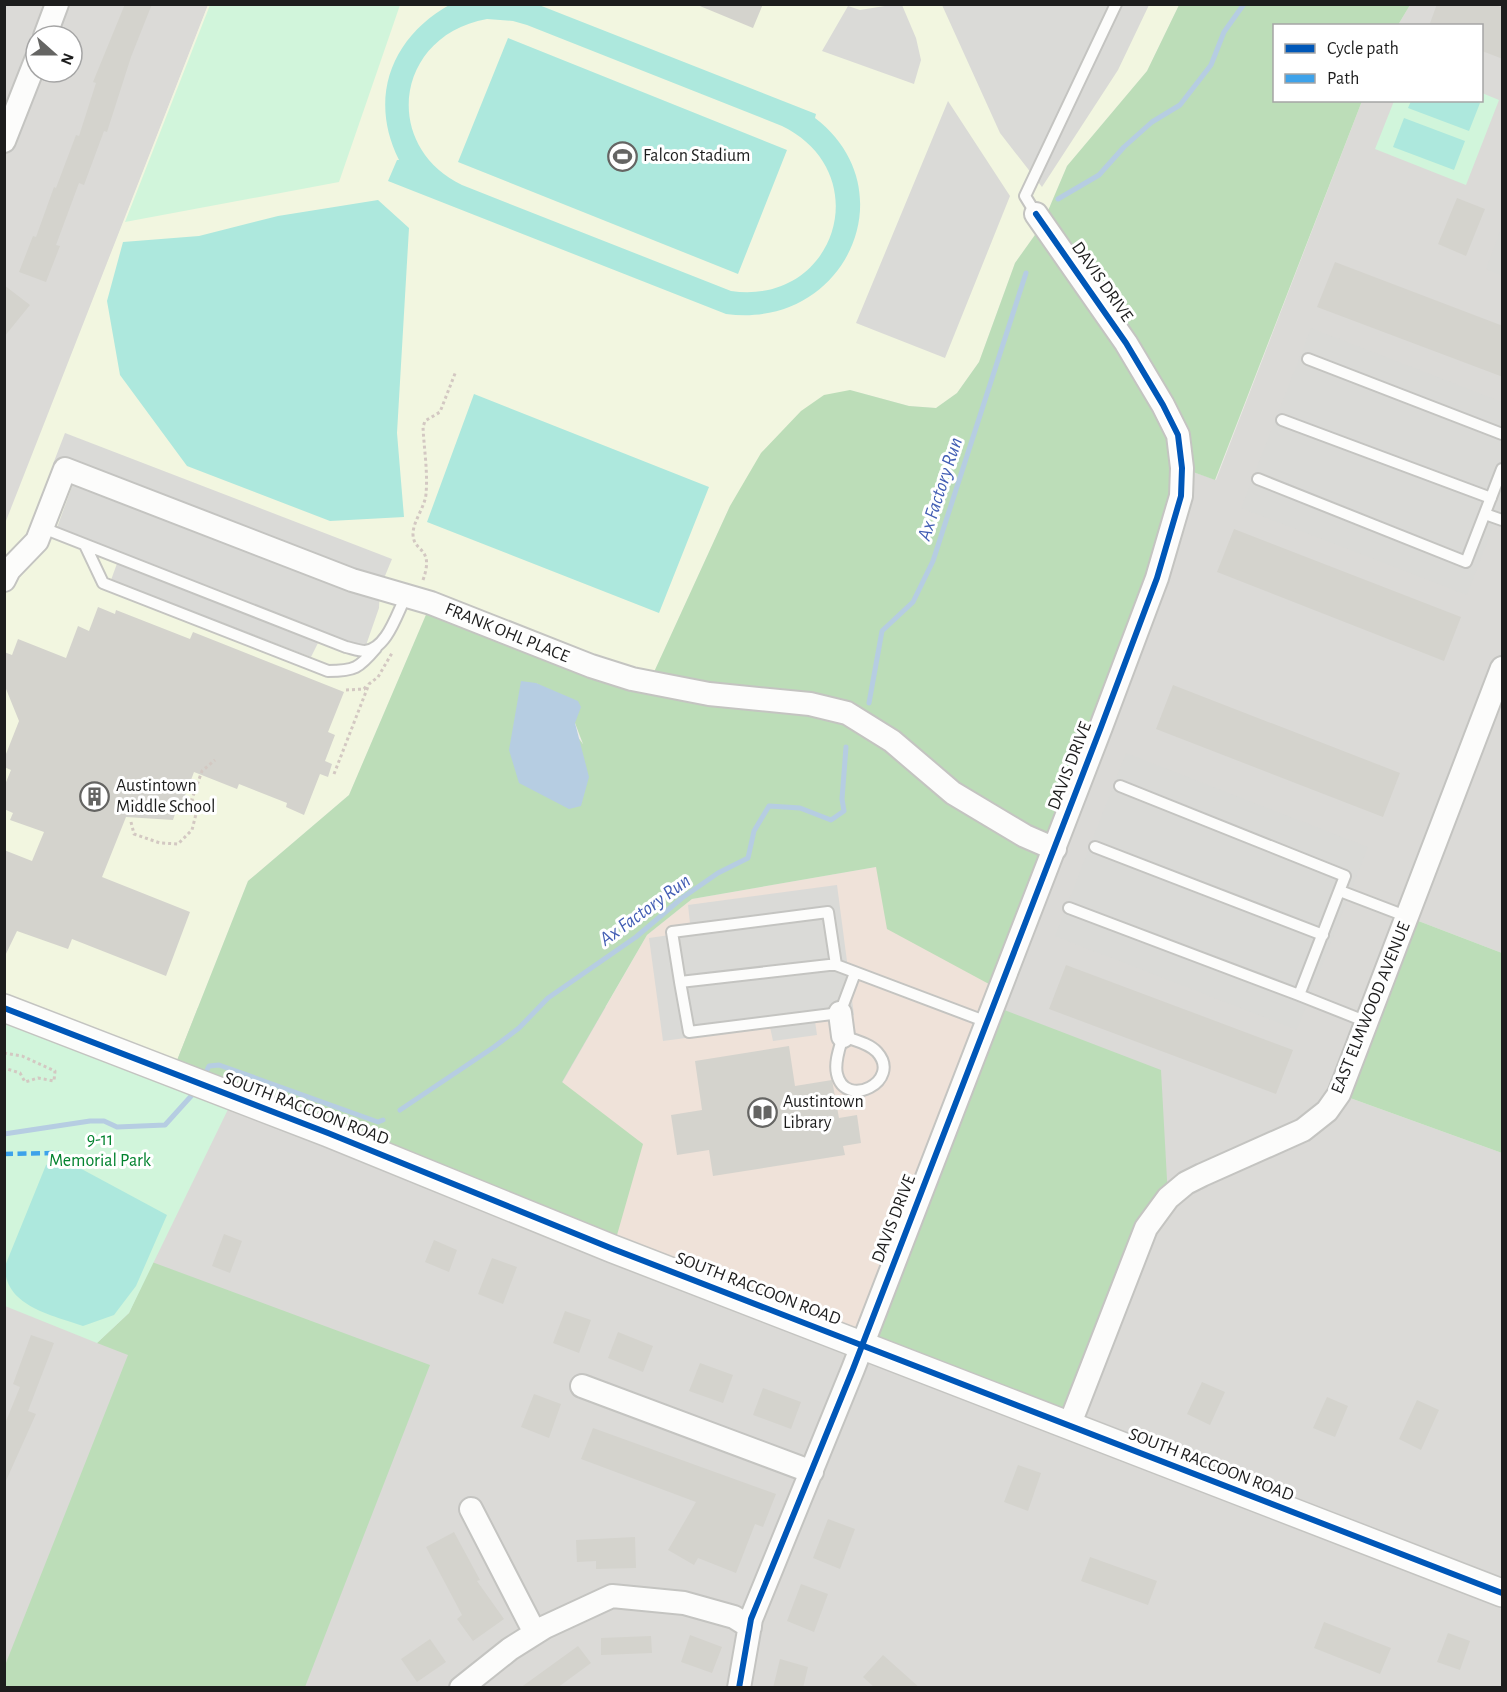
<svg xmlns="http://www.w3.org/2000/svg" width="1507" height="1692" viewBox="0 0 1507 1692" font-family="'Alegreya Sans',sans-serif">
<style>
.residential{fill:#dbdad7;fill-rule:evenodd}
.commercial{fill:#efe2d9}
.education{fill:#f2f6e0}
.forest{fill:#bcddb8;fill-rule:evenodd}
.park{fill:#d1f5db}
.pitch{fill:#ade8dd;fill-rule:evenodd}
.parking{fill:#dadad7}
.water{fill:#b6cde2}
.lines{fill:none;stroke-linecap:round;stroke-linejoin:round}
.stream{stroke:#b6cde2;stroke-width:5}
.building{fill:#d4d3cd}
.service-casing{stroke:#c4c4c1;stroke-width:14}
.minor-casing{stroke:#c4c4c1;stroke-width:26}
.tertiary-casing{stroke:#c4c4c1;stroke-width:30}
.path{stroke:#d3c8c2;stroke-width:3;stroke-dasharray:3 3;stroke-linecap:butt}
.service{stroke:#fcfcfb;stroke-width:10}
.minor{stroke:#fcfcfb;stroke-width:22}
.tertiary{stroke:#fcfcfb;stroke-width:27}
.quiet{stroke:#3da2ea;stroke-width:4.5;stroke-dasharray:9 4.5;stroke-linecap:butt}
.cycleway-casing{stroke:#fff;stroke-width:10}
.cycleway{stroke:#0057b8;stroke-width:6}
.labels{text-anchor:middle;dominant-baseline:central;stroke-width:6;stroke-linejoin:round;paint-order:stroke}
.poi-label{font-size:18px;fill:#1d1d1d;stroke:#fff;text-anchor:start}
.street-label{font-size:18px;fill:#1d1d1d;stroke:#fff}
.park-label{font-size:18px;fill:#03832f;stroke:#fff}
.water-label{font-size:20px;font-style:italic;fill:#435eb4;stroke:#fff}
</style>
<rect width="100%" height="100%" fill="#ecebe5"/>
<path class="residential" d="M5,5H208L5,526ZM36,36H72V72H36Z
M1410,5H1502V953L1408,917L1339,1094L1502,1153V1687H5L4,1008L994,1006L1182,468L1216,480L1362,101L1482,100V26L1398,25Z"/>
<path class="commercial" d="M876,867L1000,990L862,1345L613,1249L562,1083L647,935L692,899Z"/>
<path class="education" d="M208,5H1179L1147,71L1067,166L1042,225L1015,263L979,362L957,393L936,408L909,406L850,390L730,506L649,683L431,603L349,795L248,881L172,1073L5,1008L4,526Z"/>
<path class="forest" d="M1179,5H1410L1398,25L1274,26V100L1362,101L1215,480L1182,468L1181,496L1000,990L887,929L876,867L692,899L647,935L562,1082L643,1144L613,1249L172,1073L248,881L349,795L431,603L649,683L730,506L761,453L801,411L824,395L850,390L909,406L936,408L957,393L979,362L1015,263L1042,225L1067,166L1147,71ZM537,683L575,723L583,744Z
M1408,917L1502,953V1153L1339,1094Z
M994,1006L1161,1070L1168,1198L1069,1426L862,1345Z
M152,1262L430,1365L305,1687H5L4,1668L128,1355L97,1343L129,1313Z"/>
<path class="park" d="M210,5H400L339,182L125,222Z
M1482,93L1499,100L1466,185L1375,149L1394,101L1482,100Z
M4,1008L234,1097L129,1313L97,1343L5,1306Z"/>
<path class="pitch" d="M451,4L539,5L816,114L815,118C909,190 845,330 726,314L388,181L397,160H399C368,98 391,37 451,4ZM487,19L513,21L527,25L782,126C878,173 836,306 731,291L462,185C380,145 396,35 487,19Z
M508,38L787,150L738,274L458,162Z
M1474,100L1480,103L1469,131L1408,108L1411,101Z
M1404,118L1465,141L1454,170L1393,147Z
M378,200L409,228L397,433L404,517L330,521L187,466L120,375L107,301L123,242L199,236L278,216Z
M474,394L709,487L659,613L427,522Z
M63,1159L167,1215L136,1286L114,1315L83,1326C52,1315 4,1306 5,1266L46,1165Z"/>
<path class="parking" d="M891,5H902L916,38L921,60L914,84L822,51L848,6L860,10Z
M942,5H1149L1118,70L1042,187L1000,133Z
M948,101L1010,196L945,358L856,323Z
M1502,226V276L1486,269Z
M1311,328L1502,402V503L1467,595L1241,508Z
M65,433L392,559L380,588L379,608L364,651L321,637L311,657L111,580L119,558L55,533L77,473L53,464Z
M1126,753L1368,847L1297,1030L1055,936Z
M837,885L854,1015L815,1021L817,1035L773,1041L770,1027L663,1041L649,938L691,932L688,905Z"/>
<path class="water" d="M521,681L536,683L578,701L581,707L575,723L589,777L581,806L569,809L519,783L509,750Z"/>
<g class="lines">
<path class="stream" d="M1058,199L1099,175L1124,147L1152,122L1180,105L1211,65L1224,32L1244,4
M869,703L882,631L913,602L933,561L1026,273
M207,1070L209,1066L219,1065L378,1122L383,1120
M400,1110L494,1047L519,1028L548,998L636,937L682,898L718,873L748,858L754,831L769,806L800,808L831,820L844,811L842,799L846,747
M4,1134L90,1121H104L117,1127L165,1125L193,1094"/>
</g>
<path class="building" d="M125,4H152L131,57L107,132L104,131L84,185L79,183L56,245L60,246L46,282L19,272L33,236L36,237L54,187L56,188L76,135L79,136L96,83L93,82Z
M695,4H763L753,28Z
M1437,4H1493L1503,8V59L1482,51V26H1429Z
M1457,198L1485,209L1466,256L1438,244Z
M1335,262L1503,326V377L1317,307Z
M4,285L30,305L4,337Z
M1234,529L1461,617L1444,661L1217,572Z
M98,607L115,614L116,610L190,639L193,632L344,692L328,732L335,735L325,761L332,764L328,777L320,774L304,815L286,807L287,803L239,784L237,789L194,772L180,809L177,808L173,820L126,817L102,877L190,912L166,976L72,939L68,949L17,931L4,958V850L32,861L44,832L10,820L13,813L4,809V787L11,770L4,767V759L19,721L4,684V652L12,655L18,639L66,658L78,626L89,631Z
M1173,685L1400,773L1383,817L1156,729Z
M1066,965L1293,1050L1276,1094L1049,1009Z
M789,1046L795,1086L832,1080L839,1118L857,1115L861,1143L843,1146L845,1155L713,1176L709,1150L677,1155L671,1115L702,1110L695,1061Z
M224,1234L242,1241L230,1273L212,1266Z
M434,1240L457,1250L449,1272L425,1262Z
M492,1258L517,1267L503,1304L478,1294Z
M565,1311L591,1320L579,1353L553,1343Z
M618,1332L653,1346L643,1372L608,1358Z
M31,1335L54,1343L28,1411L36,1414L5,1483L4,1426L20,1387L13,1384Z
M700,1363L733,1375L723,1403L689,1391Z
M1202,1382L1225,1392L1210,1425L1187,1414Z
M763,1388L801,1402L791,1429L753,1415Z
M534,1394L561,1404L549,1438L521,1427Z
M1327,1397L1348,1406L1335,1437L1313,1428Z
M1417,1400L1439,1410L1421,1450L1399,1439Z
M593,1428L776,1494L763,1527L755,1524L736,1573L698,1558L694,1565L668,1550L696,1502L581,1459Z
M1018,1465L1041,1473L1028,1511L1004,1502Z
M828,1519L855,1529L840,1569L813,1558Z
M454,1532L480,1580L477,1581L504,1619L473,1641L457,1619L462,1615L426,1547Z
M635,1537L636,1568L596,1569V1561L577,1562L576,1540Z
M1090,1557L1157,1581L1148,1605L1081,1581Z
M801,1584L828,1594L814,1632L787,1621Z
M1324,1622L1391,1648L1380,1674L1314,1648Z
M1448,1633L1470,1641L1460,1670L1437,1662Z
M690,1635L722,1647L712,1673L681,1662Z
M651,1636L652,1653L601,1655V1638Z
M430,1639L446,1662L417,1682L401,1659Z
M578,1646L591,1663L557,1688H520Z
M883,1655L920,1688H875L863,1677Z
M780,1659L808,1667L803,1688H773Z"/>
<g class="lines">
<defs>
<path id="service" d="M1036,214L1025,196L1116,4
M1308,359L1502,434
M1282,420L1491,498
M1258,479L1466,562L1502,469
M1485,514L1502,520
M43,528L346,647C351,648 359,651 365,651C387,649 397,613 406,596
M85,545L103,583L328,671C355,671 359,668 376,648
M1095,847L1323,935
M1340,891L1408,917
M1069,908L1299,995L1345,876L1120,786
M855,973L840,1013L689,1032L680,982L829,965H836L987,1022
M680,982L672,932L828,912L836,965
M1299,995L1367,1022
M843,1036C853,1040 869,1043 877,1052C903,1081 845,1110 837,1074C834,1062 840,1047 843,1036Z"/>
<path id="minor" d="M45,36L57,4
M4,141L36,60
M4,580L9,570L37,541L65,469L352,580L431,603L591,666L632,679L709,694L810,704L847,713L892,741L953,793L1025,836L1055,849
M840,1013L843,1036
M582,1386L812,1472
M1069,1426L1146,1228L1168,1198L1186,1183L1202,1175L1303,1130L1327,1111L1339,1094L1502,668
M471,1509L535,1633
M461,1688L510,1649L545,1627L612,1596L684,1603L734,1617L750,1627
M739,1688L751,1619L853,1369L1101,727L1157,578L1181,496L1182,468L1178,435L1163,405L1126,343L1036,214"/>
<path id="tertiary" d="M4,1008L328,1133L613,1249L1502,1593"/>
</defs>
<use href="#service" class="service-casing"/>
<use href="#minor" class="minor-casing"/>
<use href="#tertiary" class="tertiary-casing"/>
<path class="path" d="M423,580C435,546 413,553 413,534C413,521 425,507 426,494C428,472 424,449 423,427L425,421L440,412L456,371
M346,690L364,689L367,685
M334,774L369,684L378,677L392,653
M131,822L134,834L160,843L178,844L192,830L197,810L192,799L202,771L215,760
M4,1053L22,1056L55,1071L54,1081L38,1078L25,1082L20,1073L4,1068"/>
<use href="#service" class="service"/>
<use href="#minor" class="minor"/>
<use href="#tertiary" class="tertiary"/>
<path class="quiet" d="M4,1154L59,1153"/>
<defs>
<path id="cycleway" d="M4,1008L328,1133L613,1249L1502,1593
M739,1688L751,1619L853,1369L1101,727L1157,578L1181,496L1182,468L1178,435L1163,405L1126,343L1036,214"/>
</defs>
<use href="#cycleway" class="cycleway-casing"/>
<use href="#cycleway" class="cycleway"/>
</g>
<defs>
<symbol id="stadium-ring" viewBox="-11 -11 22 22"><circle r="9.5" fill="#fff" stroke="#656563" stroke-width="1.5"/><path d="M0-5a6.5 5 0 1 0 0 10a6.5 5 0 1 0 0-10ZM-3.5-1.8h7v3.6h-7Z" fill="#656563"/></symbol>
<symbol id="building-ring" viewBox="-11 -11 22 22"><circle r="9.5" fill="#fff" stroke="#656563" stroke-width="1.5"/><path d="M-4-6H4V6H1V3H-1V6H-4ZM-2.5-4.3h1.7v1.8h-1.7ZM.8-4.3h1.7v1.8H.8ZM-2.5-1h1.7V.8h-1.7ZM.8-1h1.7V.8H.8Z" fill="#656563"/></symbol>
<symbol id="library-ring" viewBox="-11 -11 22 22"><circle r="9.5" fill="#fff" stroke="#656563" stroke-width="1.5"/><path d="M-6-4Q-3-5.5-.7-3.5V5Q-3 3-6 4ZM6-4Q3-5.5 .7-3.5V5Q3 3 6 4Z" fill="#656563"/></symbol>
</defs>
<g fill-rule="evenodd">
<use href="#stadium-ring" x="606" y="140" width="33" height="33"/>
<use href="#building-ring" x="78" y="780" width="33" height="33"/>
<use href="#library-ring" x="746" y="1096" width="33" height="33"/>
</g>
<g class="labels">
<g class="poi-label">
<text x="643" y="156">Falcon Stadium</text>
<text x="116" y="786">Austintown<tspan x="116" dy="21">Middle School</tspan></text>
<text x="783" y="1102">Austintown<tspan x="783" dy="21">Library</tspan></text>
</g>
<g class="street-label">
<text transform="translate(1102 282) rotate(55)">DAVIS DRIVE</text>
<text transform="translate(507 633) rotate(22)">FRANK OHL PLACE</text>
<text transform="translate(1070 766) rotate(-69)">DAVIS DRIVE</text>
<text transform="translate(1371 1008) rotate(-68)">EAST ELMWOOD AVENUE</text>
<text transform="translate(306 1109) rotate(21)">SOUTH RACCOON ROAD</text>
<text transform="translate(894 1219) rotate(-69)">DAVIS DRIVE</text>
<text transform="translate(758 1289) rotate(21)">SOUTH RACCOON ROAD</text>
<text transform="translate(1211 1465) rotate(21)">SOUTH RACCOON ROAD</text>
</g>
<g class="park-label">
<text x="100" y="1140">9-11<tspan x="100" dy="21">Memorial Park</tspan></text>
</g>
<g class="water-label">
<text transform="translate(940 489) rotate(-72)">Ax Factory Run</text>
<text transform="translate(645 910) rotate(-36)">Ax Factory Run</text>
</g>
</g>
<rect width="1507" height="1692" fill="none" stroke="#1d1d1d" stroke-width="12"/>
<rect x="1273" y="24" width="210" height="78" fill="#ffffff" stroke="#a5a5a5" stroke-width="1.5"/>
<rect x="1285" y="44" width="30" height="9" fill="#0057b8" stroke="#a5a5a5" stroke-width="1.5"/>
<text x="1327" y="54" font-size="18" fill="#1d1d1d">Cycle path</text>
<rect x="1285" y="74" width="30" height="9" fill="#3da2ea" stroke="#a5a5a5" stroke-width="1.5"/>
<text x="1327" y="84" font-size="18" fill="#1d1d1d">Path</text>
<g transform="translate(54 54) rotate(111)"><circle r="28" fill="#ffffff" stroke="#a5a5a5" stroke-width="1.5"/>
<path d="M0-4.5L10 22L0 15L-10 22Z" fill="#656563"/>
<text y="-9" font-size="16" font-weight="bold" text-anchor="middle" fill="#1d1d1d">N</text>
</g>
</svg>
